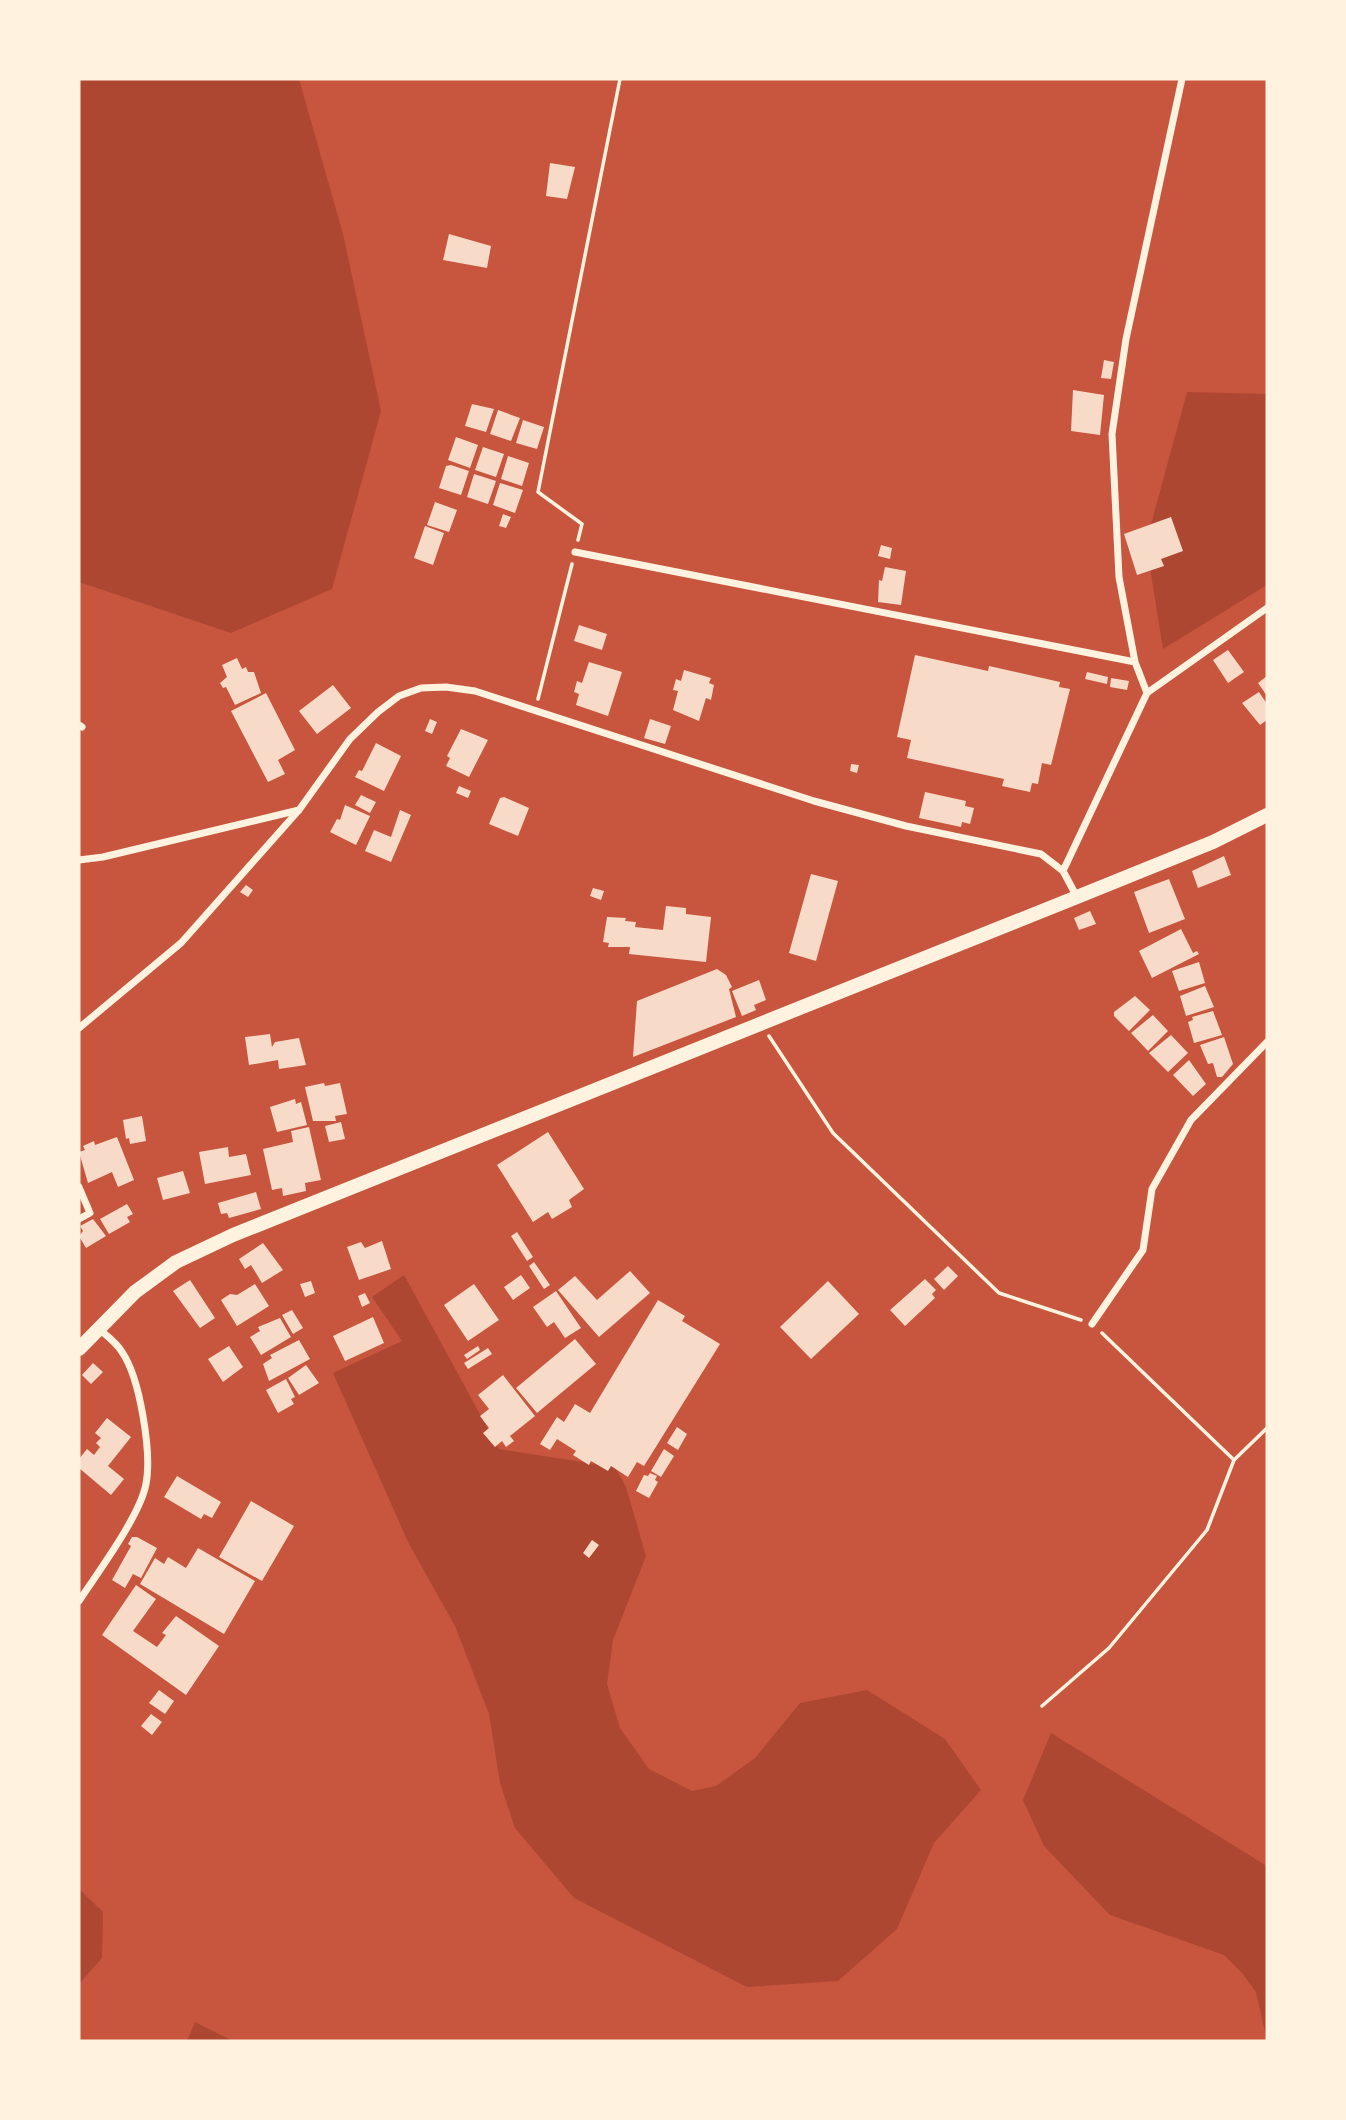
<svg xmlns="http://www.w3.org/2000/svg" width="1346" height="2120" viewBox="0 0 1346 2120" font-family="'PT Sans Narrow',sans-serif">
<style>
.green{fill:#ae4732}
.building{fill:#f7dbc8}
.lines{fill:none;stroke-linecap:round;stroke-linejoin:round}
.path{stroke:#fff3e0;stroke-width:3.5}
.minor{stroke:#fff3e0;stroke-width:7}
.secondary{stroke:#fff3e0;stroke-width:14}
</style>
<rect width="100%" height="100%" fill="#c8553d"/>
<path class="green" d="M79,79H299L343,234L381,411L332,589L231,633L79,582Z
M1187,392L1267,394V585L1163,649L1146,543Z
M404,1275L499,1449L615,1467L626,1487L646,1556L613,1640L607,1684L620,1728L649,1769L692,1791L716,1786L755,1758L800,1703L867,1690L945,1739L981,1790L934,1843L897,1929L838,1981L747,1987L574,1898L515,1828L500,1783L489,1714L455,1626L409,1544L333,1373L402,1341L372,1297Z
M1051,1733L1267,1866V2041L1256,1992L1242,1973L1224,1955L1110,1915L1044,1846L1023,1800Z
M79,1889L103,1912L102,1958L79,1984Z
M195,2022L233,2041H187Z"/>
<path class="building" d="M550,163L575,167L567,199L546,196Z
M449,234L491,246L487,268L443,260Z
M1104,360L1114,362L1111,379L1101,378Z
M1073,390L1104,395L1100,435L1071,431Z
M472,404L494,409L486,432L465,426Z
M498,410L520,418L511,441L490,434Z
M523,420L544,427L537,449L516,443Z
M456,437L478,445L470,468L448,460Z
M483,447L504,454L496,477L475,470Z
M508,456L529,463L522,486L501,479Z
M451,465L469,471L461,495L439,488L446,466Z
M474,474L496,481L488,504L467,497Z
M500,483L523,490L515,513L493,505Z
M435,502L457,510L449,532L427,525Z
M503,514L511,517L506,528L499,526Z
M1171,517L1183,551L1161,559L1164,566L1137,575L1124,534Z
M425,526L444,533L433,565L414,558Z
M881,545L892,548L890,559L878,556Z
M885,567L906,571L901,605L878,602L879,580L882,581Z
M579,625L607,634L602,650L574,641Z
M1228,650L1244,672L1228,683L1213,660Z
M915,655L988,671L989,666L1060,682L1059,687L1070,689L1051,765L1042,763L1038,784L1032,783L1030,792L1002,786L1004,779L907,758L911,740L897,737Z
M237,658L242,669L246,667L248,672H254L261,693L235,705L226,687L223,688L220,683L227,677L222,665Z
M589,662L622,672L608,716L576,705L579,694L574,692L577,681L582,683Z
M684,670L711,678L709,683L714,685L711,700L706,698L699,721L673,710L678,691L673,690L676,679L681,681Z
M1087,672L1108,677L1107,684L1085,679Z
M1267,676V696L1258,683Z
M1111,678L1129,681L1127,690L1110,687Z
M333,685L351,708L317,734L299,711Z
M1259,692L1267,704V720L1260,725L1242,703Z
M266,693L295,750L278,760L285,774L268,782L231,711Z
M430,719L437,722L432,734L425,731Z
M650,719L671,726L665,744L644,738Z
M461,729L488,740L469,777L446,766L450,758L447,756Z
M376,743L401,756L384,791L355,777L359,770L362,771Z
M851,764L859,765L857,773L850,771Z
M459,786L471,791L468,798L456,793Z
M925,792L966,801L965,806L974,808L970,824L962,822L961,827L919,818Z
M361,795L376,802L370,813L355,805Z
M504,797L529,808L518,836L489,824L500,798Z
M345,805L370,816L356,845L330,832L337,819L340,820Z
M400,810L411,815L391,862L365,851L374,830L391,837Z
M1224,856L1231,875L1198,888L1192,871Z
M811,874L838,881L816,961L789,953Z
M1169,879L1185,919L1149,933L1134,892Z
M246,885L253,890L248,897L240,892Z
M593,888L604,891L601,900L590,896Z
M666,906L686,908V914L711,917L706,962L629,954L630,947H608L609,943L603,942L607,917L626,918L625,921L636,922L635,927L663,930Z
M1090,911L1096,924L1079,930L1074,918Z
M1181,929L1193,953L1197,951L1199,954L1152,978L1139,951Z
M1199,962L1205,983L1179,991L1172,971Z
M717,969L726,975L732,987L729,989L736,1017L633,1057L637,1001Z
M759,980L766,1000L754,1005L756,1010L742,1016L732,991Z
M1205,986L1214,1007L1186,1016L1180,996Z
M1135,996L1150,1010L1129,1031L1114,1016V1012Z
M1213,1011L1222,1035L1194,1043L1188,1022L1193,1020L1192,1017Z
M1153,1015L1168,1031L1148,1051L1131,1033Z
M270,1034L272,1047L275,1042L299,1038L306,1065L279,1069L278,1060L249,1065L245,1037Z
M1171,1035L1188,1053L1168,1072L1149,1053Z
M1224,1037L1233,1064L1222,1077H1217L1213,1063L1208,1064L1200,1045Z
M1189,1060L1206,1084L1193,1096L1173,1075Z
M324,1083L325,1086L340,1083L347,1114L335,1116L336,1121H313L305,1087Z
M295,1099L296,1104L301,1102L307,1125L277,1132L270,1107Z
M142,1116L146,1141L130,1144L129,1138L126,1139L123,1120Z
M341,1122L345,1139L329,1142L325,1126Z
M309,1127L321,1180L305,1183L306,1191L283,1196L282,1188L272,1190L263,1149L293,1142L291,1131Z
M548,1132L584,1189L569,1200L572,1207L552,1219L548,1212L533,1222L497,1165Z
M117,1137L134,1180L118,1187L112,1172L88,1183L79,1152L85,1150L83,1146L94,1141L95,1145Z
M228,1147L229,1157L246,1154L251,1175L205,1184L199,1152Z
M183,1171L190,1193L163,1200L157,1178Z
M256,1192L261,1209L229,1218L227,1213L221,1214L218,1203Z
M127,1204L133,1214L127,1217L130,1222L109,1234L100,1219Z
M93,1219L106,1236L86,1248L79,1236L83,1231L80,1226Z
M517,1232L533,1257L527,1261L511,1236Z
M382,1241L391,1269L359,1280L347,1247L361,1242L365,1248Z
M263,1243L283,1270L262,1283L251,1265L245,1269L239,1259Z
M534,1262L550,1285L544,1289L529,1266Z
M948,1266L958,1276L944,1290L934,1279Z
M630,1271L650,1293L599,1337L558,1290L575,1276L597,1300Z
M521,1275L530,1288L513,1300L504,1287Z
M925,1279L936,1290L932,1294L935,1298L905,1326L890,1310Z
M190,1280L215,1318L200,1328L173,1291Z
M311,1281L315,1293L305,1297L300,1284Z
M828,1281L859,1314L811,1359L780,1327Z
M255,1284L269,1306L237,1326L221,1300L230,1294L237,1295Z
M474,1284L499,1320L468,1341L444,1305Z
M556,1291L581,1328L565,1338L554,1322L547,1327L533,1307Z
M365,1293L370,1303L362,1307L358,1296Z
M658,1300L685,1316L682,1321L720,1344L644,1466L637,1462L628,1477L611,1466L608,1471L591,1461L589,1465L573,1455L576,1451L557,1439L550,1450L540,1444L557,1417L564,1422L575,1404L590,1413Z
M292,1310L303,1328L293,1334L282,1315Z
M373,1317L384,1343L345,1361L333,1336Z
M280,1318L291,1337L261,1355L250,1337L260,1331L258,1327Z
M575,1339L596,1364L537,1413L516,1388Z
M299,1340L310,1359L269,1381L263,1364L272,1358L270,1355Z
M229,1346L243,1367L223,1382L208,1359Z
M478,1346L480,1350L467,1359L464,1355Z
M488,1348L492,1354L468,1369L464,1363Z
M93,1363L103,1372L91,1384L82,1375Z
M306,1365L319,1383L299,1395L288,1378Z
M503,1375L535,1416L510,1436L514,1441L506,1447L502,1441L495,1447L483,1433L489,1428L480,1416L489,1409L478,1395Z
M286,1379L295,1397L291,1399L294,1404L278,1413L266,1390Z
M107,1418L131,1437L108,1466L124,1479L111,1495L79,1468V1459L87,1449L94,1455L100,1447L96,1443L101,1438L95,1433Z
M677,1427L687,1434L678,1450L667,1443Z
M664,1449L674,1456L661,1477L651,1471Z
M650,1473L657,1476L655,1480L658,1482L649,1498L636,1491L644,1475L648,1476Z
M177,1476L221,1502L212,1518L204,1514L201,1519L164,1497Z
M251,1501L294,1526L262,1581L219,1557Z
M132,1537H137L157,1548L141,1578L133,1574L125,1588L112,1580L131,1546L128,1544Z
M592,1540L599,1545L589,1558L583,1553Z
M198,1548L255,1581L224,1634L140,1584L155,1558L164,1564L168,1557L186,1568Z
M136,1585L156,1599L133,1631L157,1647L166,1635L162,1633L176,1616L219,1646L186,1695L102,1635Z
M159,1690L174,1701L165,1714L149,1703Z
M151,1714L162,1722L152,1735L141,1726Z"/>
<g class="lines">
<path class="path" d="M578,540L582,524L538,492L620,79
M538,699L572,564
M769,1036L833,1133L999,1293L1081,1320
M1102,1333L1234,1460
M1042,1706L1109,1648L1207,1530L1234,1460L1267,1428"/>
<path class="minor" d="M575,552L1135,662
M1147,693L1135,662L1119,577L1112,434L1126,339L1182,79
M79,725L82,727
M79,860L103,857L299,810
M1077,897L1063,871L1147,693L1267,608
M79,1028L181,943L299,810L350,739L378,712L399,696L421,688L446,687L475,691L814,801L906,826L1041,854L1063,871
M79,1187L90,1213L79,1219
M1092,1324L1143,1250L1152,1189L1191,1120L1267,1042
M79,1601C98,1572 140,1516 146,1484C152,1453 140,1378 122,1352C117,1343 107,1336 99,1329"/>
<path class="secondary" d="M79,1349L135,1292L176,1262L233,1235L1077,897L1213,842L1267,815"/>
</g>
<rect width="1346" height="2120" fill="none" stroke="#fff3e0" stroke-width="161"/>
</svg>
